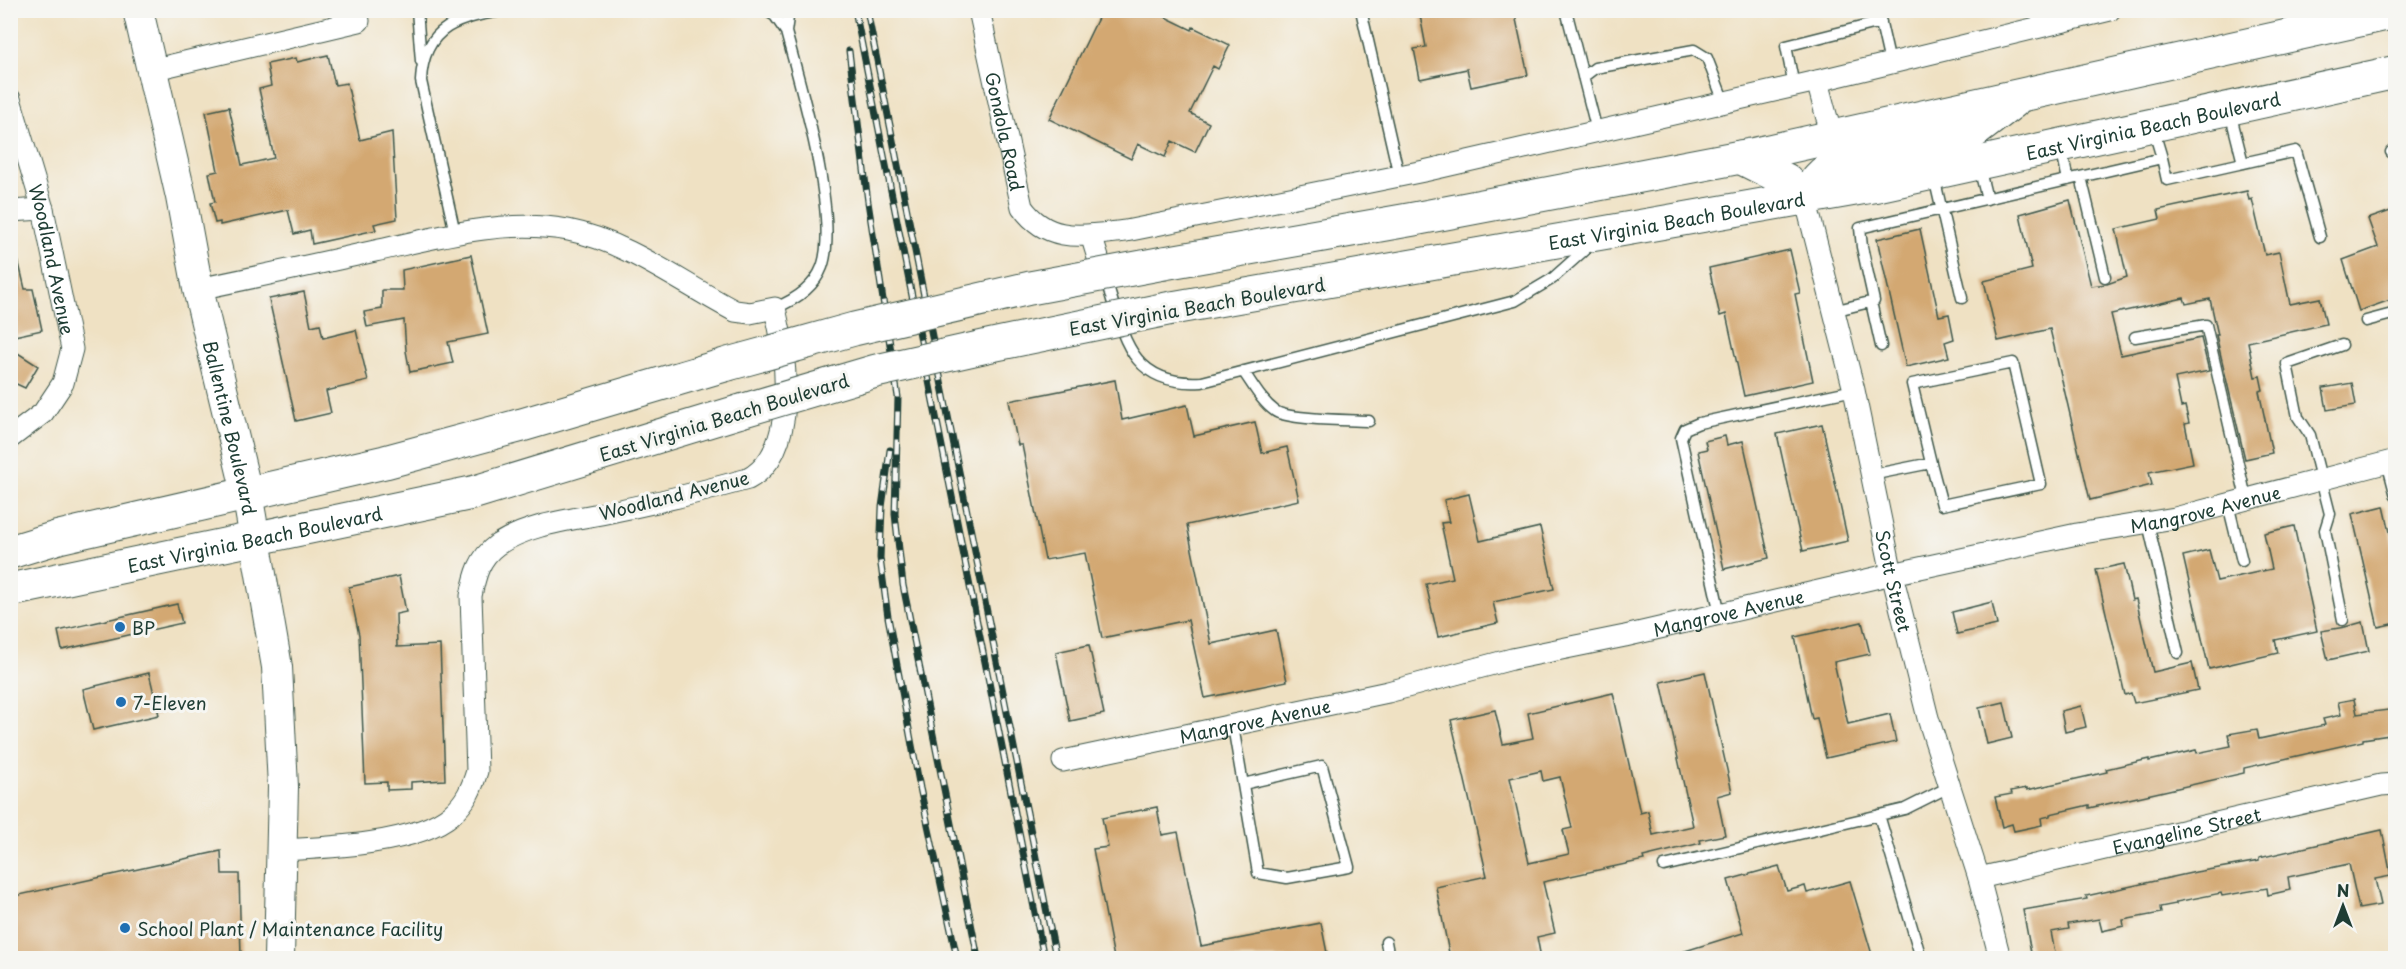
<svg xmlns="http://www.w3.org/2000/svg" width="2406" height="969" viewBox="0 0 2406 969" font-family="'Playpen Sans',sans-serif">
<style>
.building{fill:#d3a872;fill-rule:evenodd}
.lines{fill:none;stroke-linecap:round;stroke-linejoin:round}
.service-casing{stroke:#3e5649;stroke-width:13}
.minor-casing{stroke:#3e5649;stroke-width:23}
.secondary-casing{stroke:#3e5649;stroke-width:32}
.primary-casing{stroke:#3e5649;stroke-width:35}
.service{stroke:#fff;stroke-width:10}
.minor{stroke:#fff;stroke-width:21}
.secondary{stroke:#fff;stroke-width:30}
.primary{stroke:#fff;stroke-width:33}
.rail-casing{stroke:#1f3d34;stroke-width:7}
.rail{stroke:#f6f6f2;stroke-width:4.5;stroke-dasharray:14;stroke-linecap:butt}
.primary-bridge-casing{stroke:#3e5649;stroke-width:35;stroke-linecap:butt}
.primary-bridge{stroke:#fff;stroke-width:33}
.poi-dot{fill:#1f6fb2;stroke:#f6f6f2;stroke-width:2}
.labels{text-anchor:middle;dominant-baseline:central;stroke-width:6;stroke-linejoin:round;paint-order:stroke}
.street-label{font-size:18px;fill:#1f3d34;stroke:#f6f6f2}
.poi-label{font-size:18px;fill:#1f3d34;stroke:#f6f6f2;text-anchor:start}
</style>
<rect width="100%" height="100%" fill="#f6f6f2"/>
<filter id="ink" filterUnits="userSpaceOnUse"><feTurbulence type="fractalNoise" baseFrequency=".0167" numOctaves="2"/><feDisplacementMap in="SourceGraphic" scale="12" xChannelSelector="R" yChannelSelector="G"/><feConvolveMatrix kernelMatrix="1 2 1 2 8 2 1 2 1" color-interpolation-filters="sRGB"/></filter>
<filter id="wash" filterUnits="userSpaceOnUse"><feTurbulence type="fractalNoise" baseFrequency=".008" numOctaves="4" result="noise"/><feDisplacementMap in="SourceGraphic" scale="24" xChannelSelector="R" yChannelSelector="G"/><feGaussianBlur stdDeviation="1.35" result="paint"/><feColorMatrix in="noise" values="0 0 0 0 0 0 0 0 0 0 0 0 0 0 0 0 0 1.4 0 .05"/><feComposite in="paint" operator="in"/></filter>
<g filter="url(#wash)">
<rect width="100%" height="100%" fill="#efe1c3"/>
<g id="blocks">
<path class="building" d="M1102,10H1151L1192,30L1193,27L1230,45L1218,69L1213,66L1190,113L1209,123L1195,152L1172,141L1165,157L1138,144L1131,159L1049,119Z
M1419,10H1514L1528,75L1471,87L1467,69L1420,79L1414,49L1426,47Z
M328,55L335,85L347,83L360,140L392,132L397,219L374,224L376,230L312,244L310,230L294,234L288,210L220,225V222L215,223L210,203L215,202L209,173L218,171L206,112L229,107L242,165L274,158L259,89L271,86L267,64L296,58L297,62Z
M2247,191L2249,200L2252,199L2265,255L2279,252L2290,304L2320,298L2326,324L2248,342L2255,377L2260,376L2263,390L2259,391L2272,453L2245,459L2216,335H2218L2210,299L2186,304L2184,298L2111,314L2121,355L2201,338L2209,371L2175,378L2181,407L2185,406L2189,423L2185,424L2193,463L2149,472L2152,485L2090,500L2050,329L1998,341L1984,281L2032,269L2020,214L2070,200L2091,286L2107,284L2127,277L2116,229L2160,219L2158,210Z
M2396,209V298L2359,311L2343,260L2378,247L2368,219Z
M1920,229L1939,316L1949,314L1954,339L1945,342L1949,357L1906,367L1877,239Z
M1790,250L1800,293L1795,294L1813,381L1744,396L1726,314L1720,316L1709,268Z
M17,255L25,289H33L42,330L10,337V256Z
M471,255L488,334L448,342L453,363L410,372L406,351L404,320L367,327L364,312L382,309V290H403L402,270Z
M304,292L311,326L320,324L323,338L356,330L368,381L326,391L331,413L296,421L269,299Z
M10,348L38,366L25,388L10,381Z
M1115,380L1122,420L1187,405L1194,436L1255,422L1262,453L1287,447L1299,500L1187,525L1211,644L1276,630L1287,681L1205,698L1188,620L1102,638L1085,553L1045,560L1022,445H1018L1009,401Z
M2352,383L2356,405L2327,410L2323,388Z
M1822,424L1848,541L1803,551L1777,434Z
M1725,436L1727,445L1743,441L1769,558L1724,569L1698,451L1707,449L1705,441Z
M1469,494L1480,541L1540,527L1554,589L1493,602L1498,623L1438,637L1426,584L1453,578L1441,523L1449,522L1444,500Z
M2384,506L2396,558V623L2378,627L2352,514Z
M2294,526L2317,631L2275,640L2278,653L2209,669L2183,556L2209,550L2217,581L2272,569L2264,533Z
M2124,564L2132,600L2136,599L2153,672L2192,663L2198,690L2134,703L2131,693L2125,695L2096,570Z
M399,576L406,612L396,614L397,647L440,645L445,780L411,782V789L387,790V782L365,783L359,635L349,587Z
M1992,602L1997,625L1957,634L1952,612Z
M177,604L182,623L62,650L58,631Z
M1862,622L1870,654L1834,662L1848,724L1890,714L1896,742L1826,758L1817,718L1812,719L1795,637Z
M2363,622L2369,651L2328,660L2321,631L2345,627Z
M1089,645L1104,714L1070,721L1056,652Z
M1705,672L1732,792L1717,796L1725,835L1700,840L1701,843L1643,857L1644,860L1543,882L1555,933L1537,937L1541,958H1450L1436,887L1487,876L1451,720L1495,710L1503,744L1533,738L1528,713L1613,693L1640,813L1648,811L1653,835L1693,826L1661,682ZM1541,771L1543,781L1560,777L1572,828L1563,830L1569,854L1529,863L1510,778Z
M149,673L159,715L93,730L83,689Z
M2354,699L2357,714L2396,709V734L2363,739V741L2244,768V773L2089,808V805L2050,814V816L2041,818L2042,825L2014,831L2012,824L2002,827L1995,797L2012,794L2011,791L2027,788V790L2107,772L2106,769L2149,759V761L2196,750L2197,753L2231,746L2228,734L2257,729L2259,739L2325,725L2323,719L2341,715L2338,702Z
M2004,702L2012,738L1987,744L1979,708Z
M2081,706L2086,727L2065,732L2061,711Z
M1157,807L1162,835L1178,832L1201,946L1321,923L1328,958H1114L1093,849L1108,847L1102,818Z
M2382,830L2391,876L2375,879L2381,905L2359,909L2349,864L2288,877L2290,890L2268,895L2267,888L2222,896L2221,893L2176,902V904L2160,907L2161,913L2123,920L2124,926L2102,931L2099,919L2068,924L2069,929L2051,932L2056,958H2032L2023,910L2087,899L2086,896L2196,872L2259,861V858Z
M221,851L222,874H239L241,958H10V897Z
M1779,866L1787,891L1805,886L1807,893L1850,881L1873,958H1672V955L1743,933L1728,880Z"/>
</g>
</g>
<g filter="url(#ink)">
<use href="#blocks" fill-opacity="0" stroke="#3e5649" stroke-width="1.5"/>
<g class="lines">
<defs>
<path id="service" d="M417,10L421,61
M765,10L775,16L786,32C800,84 840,218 822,267C814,288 795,300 775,308
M1361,10L1399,176
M1566,10L1597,131
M1878,10L1890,63
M786,32L789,10
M1583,77L1595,68L1694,50L1707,58L1724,102
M1794,86L1786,46L1881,22
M2061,148L2068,180
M2391,152L2396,150
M2162,158L2167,180L2243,163L2230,112
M2243,163L2296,151L2320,237
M1979,167L1987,199
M1934,177L1962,298
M2081,177L2105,277
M455,233L421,81C423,25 461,17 508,10
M1105,277C1123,333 1128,387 1202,382L1515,301L1552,279L1590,245
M1871,302L1881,346
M1833,311L1874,301L1862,247L1860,228L2162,158L2153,128
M2366,321L2396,313
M2135,337L2206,325L2246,498
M2342,345L2287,364L2298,417L2310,435L2330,514L2325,530L2343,620
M1243,371C1253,385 1261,401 1275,411C1287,420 1351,420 1369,421
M2387,462L2396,496
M1871,475L1931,463L1942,505L2041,484L2013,363L1912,384L1931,463
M2228,504L2242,561
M2148,523L2178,653
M1720,614L1681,438L1685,429L1699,423L1854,390
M1233,726L1258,873L1287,878L1349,867L1322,766L1243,784
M1879,815L1921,958
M1664,866L1905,809L1949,787
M1386,942L1389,958"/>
<g id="minor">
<path id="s1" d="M979,10L1022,207C1049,245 1085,235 1126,231L1424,171L1817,81L2110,10"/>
<path d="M151,70L359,21"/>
<path d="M1817,81L1832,137"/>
<path id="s2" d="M10,99L43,209L72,349L63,383L43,413L10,438"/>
<path id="s3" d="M1805,198L1854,390L1892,574L1928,718L1979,878L2000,958"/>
<path d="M10,211L43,209"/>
<path d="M1091,235L1103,274"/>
<path d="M198,289C257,277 316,264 375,251C438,237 504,218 568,230C626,241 683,284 735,311L750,313L775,308C786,355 800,451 748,479C704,491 660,502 615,511C575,520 532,522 497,545C479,558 475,576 471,596L477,771C472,788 466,802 452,814C418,844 326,848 281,850"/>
<path id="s4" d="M1063,761L1388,692L1512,659L1625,636L1892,574L2077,534L2175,518L2396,460"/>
<path id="s5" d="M1979,878L2381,785L2396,784"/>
</g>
<g id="secondary">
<path id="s6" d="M138,10L181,197L198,289L247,493L277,667L283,787L279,958"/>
</g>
<g id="primary">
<path d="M1740,157L1786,180L1805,198"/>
<path d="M1805,198C1814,181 1822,172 1838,163L1957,141L1971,134L2013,102"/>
<path d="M1164,263L1414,219L1751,155L2396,12"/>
<path id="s7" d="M1172,308L1878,185L2396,72"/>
<path d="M10,552L59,537L385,462L522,425L728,364"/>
<path id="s8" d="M10,590L472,493L741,411"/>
</g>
</defs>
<use href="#service" class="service-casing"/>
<use href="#minor" class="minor-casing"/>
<use href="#secondary" class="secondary-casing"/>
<use href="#primary" class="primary-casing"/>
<use href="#service" class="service"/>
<use href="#minor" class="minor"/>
<use href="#secondary" class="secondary"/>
<use href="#primary" class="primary"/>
<defs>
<path id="rail" d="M855,10L1044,958
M867,10L1056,958
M849,51L868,202L898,397L895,514L903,585L978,958
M890,450L882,507L880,558L888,617L920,788L957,958"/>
</defs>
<use href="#rail" class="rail-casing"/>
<use href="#rail" class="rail"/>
<defs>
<path id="primary-bridge" d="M728,364L854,329L1030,288L1164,263
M741,411L876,371L992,345L1172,308"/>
</defs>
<use href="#primary-bridge" class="primary-bridge-casing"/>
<use href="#primary-bridge" class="primary-bridge"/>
</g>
</g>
<g class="poi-dot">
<circle cx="120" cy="627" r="6"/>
<circle cx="121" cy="702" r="6"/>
<circle cx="125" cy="928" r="6"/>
</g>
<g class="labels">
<g class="street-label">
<text stroke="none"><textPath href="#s7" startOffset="998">East Virginia Beach Boulevard</textPath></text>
<text stroke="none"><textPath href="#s1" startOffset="124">Gondola Road</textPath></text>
<text stroke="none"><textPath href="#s7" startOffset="512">East Virginia Beach Boulevard</textPath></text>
<text stroke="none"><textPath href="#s2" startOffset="166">Woodland Avenue</textPath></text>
<text transform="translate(1197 306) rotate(-10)">East Virginia Beach Boulevard</text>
<text transform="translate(724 417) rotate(-17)">East Virginia Beach Boulevard</text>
<text stroke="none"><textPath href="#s6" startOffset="428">Ballentine Boulevard</textPath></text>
<text transform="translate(674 495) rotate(-14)">Woodland Avenue</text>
<text stroke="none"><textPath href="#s4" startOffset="1170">Mangrove Avenue</textPath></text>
<text stroke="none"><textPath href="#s8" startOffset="250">East Virginia Beach Boulevard</textPath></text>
<text stroke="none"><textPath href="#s3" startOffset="393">Scott Street</textPath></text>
<text stroke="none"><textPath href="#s4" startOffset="682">Mangrove Avenue</textPath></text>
<text stroke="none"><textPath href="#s4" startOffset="196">Mangrove Avenue</textPath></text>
<text stroke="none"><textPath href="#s5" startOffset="213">Evangeline Street</textPath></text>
</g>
<g class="poi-label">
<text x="132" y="627">BP</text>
<text x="133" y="702">7-Eleven</text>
<text x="137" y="928">School Plant / Maintenance Facility</text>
</g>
</g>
<rect width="2406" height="969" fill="none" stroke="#f6f6f2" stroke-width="36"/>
<g transform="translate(2343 906)" stroke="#f6f6f2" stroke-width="4.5" paint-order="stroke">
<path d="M0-4.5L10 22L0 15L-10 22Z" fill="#1f3d34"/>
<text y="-9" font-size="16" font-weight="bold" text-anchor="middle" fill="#1f3d34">N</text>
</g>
</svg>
